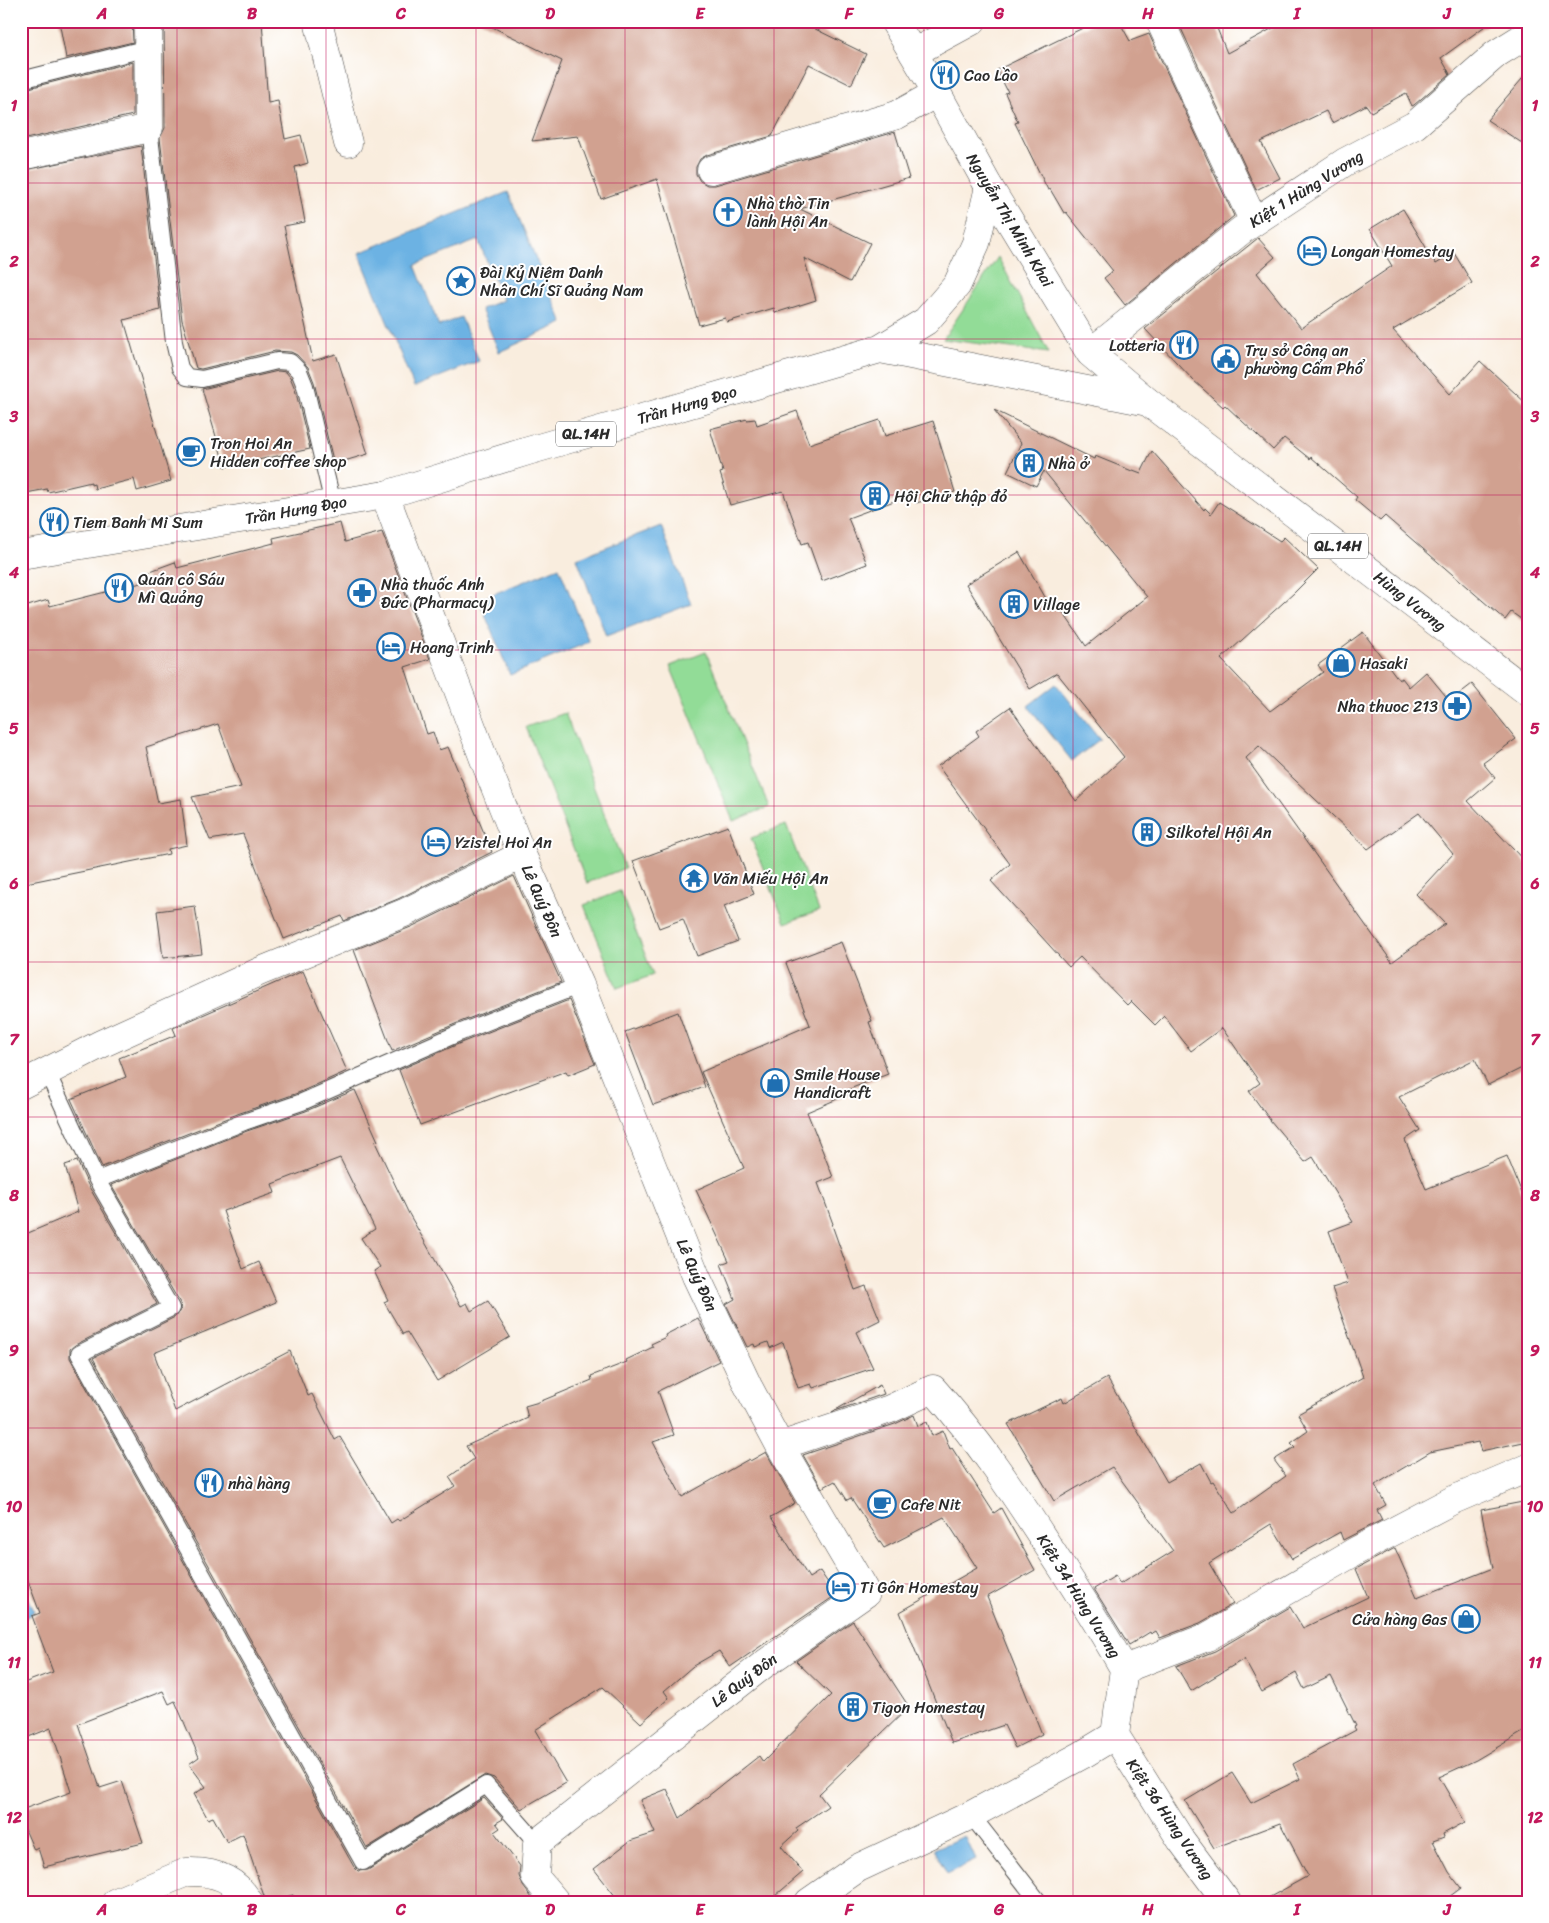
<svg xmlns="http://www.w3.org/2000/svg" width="1549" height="1923" viewBox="0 0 1549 1923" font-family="Sriracha,sans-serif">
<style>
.green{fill:#92dc97;stroke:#5e8461}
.water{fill:#6cb2e3;stroke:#4c6e87}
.building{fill:#d1a190;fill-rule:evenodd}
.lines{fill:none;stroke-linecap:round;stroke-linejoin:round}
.lane-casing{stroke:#4a4846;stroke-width:18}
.street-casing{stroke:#4a4846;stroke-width:29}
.primary-casing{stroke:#4a4846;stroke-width:29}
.lane{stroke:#fff;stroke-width:16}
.street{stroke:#fff;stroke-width:28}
.primary{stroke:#fff;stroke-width:28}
.grid{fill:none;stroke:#c2185b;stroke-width:1;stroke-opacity:0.55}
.labels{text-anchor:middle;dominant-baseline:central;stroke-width:4;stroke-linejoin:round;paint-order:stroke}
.shield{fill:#fff;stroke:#6b6b6b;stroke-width:1}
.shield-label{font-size:15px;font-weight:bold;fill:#2b2b2b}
.poi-label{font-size:16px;fill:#2b2b2b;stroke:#fff;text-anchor:start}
.street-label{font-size:16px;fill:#2b2b2b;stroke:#fff}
.neatline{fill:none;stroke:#c2185b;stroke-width:2}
.grid-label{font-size:16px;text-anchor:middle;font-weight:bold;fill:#c2185b}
</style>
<rect width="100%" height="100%" fill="#fff"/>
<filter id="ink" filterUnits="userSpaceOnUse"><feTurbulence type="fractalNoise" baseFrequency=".02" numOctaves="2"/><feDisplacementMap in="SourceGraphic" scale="10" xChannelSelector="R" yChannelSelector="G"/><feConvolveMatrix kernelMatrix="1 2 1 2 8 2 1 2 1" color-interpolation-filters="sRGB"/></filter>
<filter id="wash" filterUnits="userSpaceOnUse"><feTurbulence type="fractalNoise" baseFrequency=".0096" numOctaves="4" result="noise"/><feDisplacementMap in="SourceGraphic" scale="20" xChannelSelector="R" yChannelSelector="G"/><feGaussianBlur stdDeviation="1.12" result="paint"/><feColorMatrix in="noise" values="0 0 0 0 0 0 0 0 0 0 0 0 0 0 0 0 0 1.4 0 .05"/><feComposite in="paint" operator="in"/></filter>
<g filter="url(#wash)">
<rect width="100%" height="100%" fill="#f9edde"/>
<path class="green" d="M998,257L1049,353L943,339Z
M706,652L769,807L733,821L670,666Z
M565,713L625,868L587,883L526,727Z
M786,825L819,911L785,923L751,838Z
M620,891L653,975L617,988L584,905Z"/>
<path class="water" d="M508,192L563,323L499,352L481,309L503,300L478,240L415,265L439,326L461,317L479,361L414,387L359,253Z
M661,526L691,604L606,636L577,558Z
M559,567L589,642L510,675L479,600Z
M1056,684L1100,739L1072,761L1028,706Z
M26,1592L34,1611L21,1622V1594Z
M965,1836L976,1860L947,1874L934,1849Z"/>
<g id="blocks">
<path class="building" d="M59,21H132L133,42L66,58Z
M164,21H262L268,103L278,101L285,139L301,135L308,163L295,167L305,222L284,226L313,361L336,354L368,454L334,464L314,382L308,367L297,355L291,352L275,351L201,369L196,368L182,320L160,138L165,128Z
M480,21H799L866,54L851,85L809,64L772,136L707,155L700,159L696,167V174L700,181L707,185H715L895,132L909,178L800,209L870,243L850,282L804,258L816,300L775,313L774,308L727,322L725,318L699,325L657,179L601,199L578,136L532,141L562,61Z
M1097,21H1119L1130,41L1149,34L1234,216L1125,305L1104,278L1113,271L1066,212L1064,213L1050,189L1048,190L1015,123L1018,122L1005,93L1008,92L997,70Z
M1185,21H1214L1227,53L1286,21H1492L1441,58L1450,74L1414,105L1412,106L1406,93L1371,112L1366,105L1332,123L1326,111L1261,142L1280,178L1256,190L1179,24Z
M133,62V115L21,140V90Z
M1528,72V147L1487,120Z
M141,146L160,310L124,320L171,481L137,491L134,479L95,489L94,484L91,485V482L48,492L47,489L21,494V171Z
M1403,209L1436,264L1454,253L1472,283L1393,330L1450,394L1480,361L1528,405V624L1511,612L1505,620L1385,516L1380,521L1355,500L1357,497L1311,457L1310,459L1284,438L1273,450L1225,405L1223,407L1193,380L1145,329L1258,238L1275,257L1257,273L1301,328L1392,266L1370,229Z
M278,371L286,372L290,377L295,389L310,449L225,467L202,389Z
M994,410L1094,459L1095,456L1132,471L1133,470L1141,473L1152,451L1204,510L1205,508L1211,514L1219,502L1280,541L1284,537L1318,569L1294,593L1221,659L1270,711L1323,672L1318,665L1363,632L1399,680L1402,678L1409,687L1426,672L1450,701L1472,684L1516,739L1483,763L1495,778L1468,801L1528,865V1065L1488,1085L1475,1059L1399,1097L1420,1130L1405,1140L1426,1189L1507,1156L1528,1208V1441L1481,1451L1478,1442L1430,1452L1375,1485L1386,1505L1377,1510L1382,1520L1343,1540L1340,1532L1292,1559L1271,1524L1209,1563L1233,1604L1200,1623L1160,1638L1156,1631L1151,1634L1150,1632L1129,1645L1094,1589L1115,1576L1120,1584L1173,1551L1112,1467L1054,1501L1008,1424L1062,1398L1064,1403L1107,1378L1167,1482L1201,1463L1211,1482L1213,1481L1234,1513L1286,1476L1274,1460L1295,1447L1291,1443L1308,1431L1298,1414L1363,1377L1332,1288L1348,1283L1329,1231L1353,1222L1313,1157L1305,1162L1270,1120L1249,1091L1260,1083L1222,1028L1191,1051L1164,1016L1155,1025L1131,1001L1127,1005L1080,957L1069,967L991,881L1010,864L938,766L979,736L976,731L1010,707L1076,801L1124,757L1057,673L1030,689L966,584L1019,552L1052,609L1058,605L1086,646L1147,597L1044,471L1036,486L1007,472L1021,443ZM1259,746L1368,849L1419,813L1453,854L1416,894L1445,924L1392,962L1246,758Z
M797,411L809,444L880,420L885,436L933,421L955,492L916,503L913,494L848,518L867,564L822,581L808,542L802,544L783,491L730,505L720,473L723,472L710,429L747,419V420L755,419L757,425Z
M340,523L345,542L382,532L430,659L405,667L427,734L433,732L439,750L448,747L492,852L398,899L344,921L342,916L284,939L243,834L210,840L192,797L241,787L218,724L146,747L158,803L181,799L187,845L168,849L169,854L21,884V608L48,600L50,606L149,581L145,573L175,562L177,568L274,543L273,538Z
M728,826L754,894L724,906L738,941L697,956L683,919L659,928L633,861Z
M514,876L561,982L455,1024L392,1051L354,950L411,927Z
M195,906L202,954L163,958L157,911Z
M841,942L872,1021L869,1022L888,1074L847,1090L849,1094L807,1112L833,1177L818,1183L833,1224L832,1225L855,1290L866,1286L880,1320L856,1332L873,1368L813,1388L811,1384L798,1388L783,1342L770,1348L768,1342L755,1347L754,1344L747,1347L726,1304L735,1299L721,1264L729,1261L696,1190L744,1168L701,1072L810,1025L786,963Z
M303,971L347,1071L298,1093L240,1113L102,1167L71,1099L126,1077L119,1058L176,1035L173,1028Z
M569,1000L595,1064L568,1075L566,1071L420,1125L399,1070L463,1042Z
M678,1012L705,1087L653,1105L625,1032Z
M355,1090L378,1141L375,1142L408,1212L461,1306L467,1303L471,1311L488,1301L510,1337L437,1381L407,1332L403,1334L384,1302L388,1300L374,1271L380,1267L361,1238L375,1229L340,1158L272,1184L275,1193L223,1211L243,1269L259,1262L276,1302L154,1353L175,1411L290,1351L308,1396L312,1394L335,1440L340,1437L391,1523L397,1519L399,1521L455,1486L449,1477L474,1459L466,1446L528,1418L525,1406L539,1402L592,1380L591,1376L627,1362L626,1360L653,1347L651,1344L666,1337L665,1335L698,1318L719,1361L658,1391L674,1435L653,1442L682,1497L749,1459L750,1461L766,1452L795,1503L771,1517L809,1578L820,1571L836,1595L730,1667L719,1651L693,1666L664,1691L669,1698L641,1723L603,1687L535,1730L566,1783L521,1809L494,1778L485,1775L367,1848L93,1358L175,1317L181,1309L180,1303L111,1185L247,1131L306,1111Z
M77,1161L88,1185L157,1304L75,1345L70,1349V1358L354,1867L358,1871L368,1870L484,1798L503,1819L496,1823L500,1828L494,1832L520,1866L519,1876L523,1886L535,1902H298L293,1895L266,1902L243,1834L227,1842L213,1817L208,1819L194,1794L206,1787L189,1764L199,1757L175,1701L169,1704L163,1691L78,1724L100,1788L122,1781L143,1843L44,1867L38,1848L34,1850L21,1820V1810L71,1792L51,1728L21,1740V1684L53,1672L32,1616L40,1613L21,1562V1236L78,1212L65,1165Z
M880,1385L884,1394L832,1412Z
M914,1415L918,1426L927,1422L932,1436L943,1431L950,1449L952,1448L994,1513L1001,1508L1035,1570L987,1597L1042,1734L1015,1748L1004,1725L952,1743L900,1612L977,1568L944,1517L884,1548L851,1498L847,1500L835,1481L822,1488L803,1455L895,1424Z
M1528,1501V1729L1476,1760L1439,1777L1465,1822L1443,1834L1444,1837L1433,1841L1449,1872L1461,1888L1442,1902H1261L1308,1876L1280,1823L1214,1848L1185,1801L1232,1773L1251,1803L1300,1779L1293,1764L1356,1730L1354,1727L1356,1726L1331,1676L1304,1689L1296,1673L1262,1692L1244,1659L1191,1691L1176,1666L1215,1651L1290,1607L1303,1628L1368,1597L1356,1569L1395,1548L1417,1598L1493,1568L1481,1510Z
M853,1621L909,1707L819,1794L828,1806L796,1828L798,1831L781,1846L803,1872L768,1902H620L594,1869L630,1841L655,1833L640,1800L667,1789L680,1818L759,1756L763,1762L831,1695L796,1661Z"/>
</g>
</g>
<g filter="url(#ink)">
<use href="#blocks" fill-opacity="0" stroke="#4a4846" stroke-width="1"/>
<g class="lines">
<defs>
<path id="lane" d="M21,80L148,48
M149,128L174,342L180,368L187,377L202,379L277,361L290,362L299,371L305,386L333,504
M47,1072L97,1180L171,1308L79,1354L363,1862L486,1785L537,1843
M97,1180L244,1122L302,1102L459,1033L580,985
M971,1815L1039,1902"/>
<path id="street" d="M318,21L348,143
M894,21L937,93L989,187L1090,353L1148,402
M1160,21L1254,222
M913,53L972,21
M21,156L149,128L148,21
M711,170L897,115L937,93
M1090,353L1242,230L1345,162L1415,125L1496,54L1528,34
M385,495L485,762L522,855L580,985L696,1276L748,1386L780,1446L866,1593L763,1665L537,1843L535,1877L556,1902
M21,1085L101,1044L261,971L404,913L522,855
M780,1446L890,1409L933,1389C978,1439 1014,1493 1050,1549C1076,1589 1101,1628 1124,1669L1207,1637L1356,1551L1453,1500L1528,1468
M1115,1735L1181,1840L1227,1902
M1115,1735L1124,1669
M116,1902L187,1872C214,1871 235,1878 249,1902
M809,1902L858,1868L971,1815L1082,1755L1115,1735"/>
<path id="primary" d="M880,349L926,321L957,285L976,243L989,187
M21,555L385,495L528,451L880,349L1148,402L1528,692"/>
</defs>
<use href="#lane" class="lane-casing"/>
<use href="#street" class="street-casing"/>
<use href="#primary" class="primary-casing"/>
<use href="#lane" class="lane"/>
<use href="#street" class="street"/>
<use href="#primary" class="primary"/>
</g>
</g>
<path class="grid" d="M177,21V1902M326,21V1902M476,21V1902M625,21V1902M774,21V1902M924,21V1902M1073,21V1902M1223,21V1902M1372,21V1902M21,183H1528M21,339H1528M21,495H1528M21,650H1528M21,806H1528M21,962H1528M21,1117H1528M21,1273H1528M21,1428H1528M21,1584H1528M21,1740H1528"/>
<defs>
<symbol id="restaurant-ring" viewBox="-11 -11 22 22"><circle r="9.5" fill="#fff" stroke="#1f6fb2" stroke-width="1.5"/><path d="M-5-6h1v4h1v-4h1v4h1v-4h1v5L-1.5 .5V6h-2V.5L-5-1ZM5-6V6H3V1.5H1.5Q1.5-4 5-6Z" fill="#1f6fb2"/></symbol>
<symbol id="church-ring" viewBox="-11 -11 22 22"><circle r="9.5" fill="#fff" stroke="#1f6fb2" stroke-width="1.5"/><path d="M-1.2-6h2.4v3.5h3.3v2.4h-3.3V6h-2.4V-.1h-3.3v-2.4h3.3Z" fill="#1f6fb2"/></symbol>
<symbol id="hotel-ring" viewBox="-11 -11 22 22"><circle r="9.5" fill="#fff" stroke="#1f6fb2" stroke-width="1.5"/><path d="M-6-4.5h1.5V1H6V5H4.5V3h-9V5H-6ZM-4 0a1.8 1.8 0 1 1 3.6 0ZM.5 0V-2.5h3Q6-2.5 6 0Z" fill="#1f6fb2"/></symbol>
<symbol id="sight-ring" viewBox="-11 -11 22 22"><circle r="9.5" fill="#fff" stroke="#1f6fb2" stroke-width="1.5"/><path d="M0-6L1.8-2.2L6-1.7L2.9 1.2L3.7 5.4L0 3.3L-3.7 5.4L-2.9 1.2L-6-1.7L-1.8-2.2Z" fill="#1f6fb2"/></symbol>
<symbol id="civic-ring" viewBox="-11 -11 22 22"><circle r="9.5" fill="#fff" stroke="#1f6fb2" stroke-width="1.5"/><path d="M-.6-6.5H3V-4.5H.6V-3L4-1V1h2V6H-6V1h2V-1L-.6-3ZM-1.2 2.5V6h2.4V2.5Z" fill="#1f6fb2"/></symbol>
<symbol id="cafe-ring" viewBox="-11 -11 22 22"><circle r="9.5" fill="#fff" stroke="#1f6fb2" stroke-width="1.5"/><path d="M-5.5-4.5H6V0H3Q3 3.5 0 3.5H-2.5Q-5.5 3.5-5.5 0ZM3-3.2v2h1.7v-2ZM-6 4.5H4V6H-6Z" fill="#1f6fb2"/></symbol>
<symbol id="building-ring" viewBox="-11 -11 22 22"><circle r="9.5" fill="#fff" stroke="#1f6fb2" stroke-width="1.5"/><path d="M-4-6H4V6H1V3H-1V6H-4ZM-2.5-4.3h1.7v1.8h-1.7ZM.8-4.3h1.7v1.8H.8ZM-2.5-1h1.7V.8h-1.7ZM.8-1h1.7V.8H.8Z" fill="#1f6fb2"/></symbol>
<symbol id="pharmacy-ring" viewBox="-11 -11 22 22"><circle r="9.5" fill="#fff" stroke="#1f6fb2" stroke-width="1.5"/><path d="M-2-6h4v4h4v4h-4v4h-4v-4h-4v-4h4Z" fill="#1f6fb2"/></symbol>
<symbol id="shop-ring" viewBox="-11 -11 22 22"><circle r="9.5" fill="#fff" stroke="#1f6fb2" stroke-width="1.5"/><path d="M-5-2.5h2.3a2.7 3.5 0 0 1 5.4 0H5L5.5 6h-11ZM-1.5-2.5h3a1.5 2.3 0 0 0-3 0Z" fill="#1f6fb2"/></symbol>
<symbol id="temple-ring" viewBox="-11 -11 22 22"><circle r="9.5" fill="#fff" stroke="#1f6fb2" stroke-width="1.5"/><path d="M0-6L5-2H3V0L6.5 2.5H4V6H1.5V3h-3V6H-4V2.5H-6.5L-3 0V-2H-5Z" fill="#1f6fb2"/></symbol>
</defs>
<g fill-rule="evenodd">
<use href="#restaurant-ring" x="929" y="59" width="32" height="32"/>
<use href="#church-ring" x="712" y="196" width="32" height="32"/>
<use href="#hotel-ring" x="1296" y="235" width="32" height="32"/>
<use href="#sight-ring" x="445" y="265" width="32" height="32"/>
<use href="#restaurant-ring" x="1168" y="329" width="32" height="32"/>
<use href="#civic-ring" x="1210" y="343" width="32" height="32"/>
<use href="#cafe-ring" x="175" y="436" width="32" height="32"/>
<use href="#building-ring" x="1013" y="447" width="32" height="32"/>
<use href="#building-ring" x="859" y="480" width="32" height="32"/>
<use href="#restaurant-ring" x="38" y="506" width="32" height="32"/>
<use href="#restaurant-ring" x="103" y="572" width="32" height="32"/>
<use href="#pharmacy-ring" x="346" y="577" width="32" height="32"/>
<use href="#building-ring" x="998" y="588" width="32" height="32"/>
<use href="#hotel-ring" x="375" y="631" width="32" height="32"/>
<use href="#shop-ring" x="1325" y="647" width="32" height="32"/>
<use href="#pharmacy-ring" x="1441" y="690" width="32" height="32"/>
<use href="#building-ring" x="1131" y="816" width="32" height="32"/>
<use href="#hotel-ring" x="420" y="826" width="32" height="32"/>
<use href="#temple-ring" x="678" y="862" width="32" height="32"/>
<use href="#shop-ring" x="759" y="1067" width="32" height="32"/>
<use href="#restaurant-ring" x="193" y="1467" width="32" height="32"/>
<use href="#cafe-ring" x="866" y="1488" width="32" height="32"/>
<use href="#hotel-ring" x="825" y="1571" width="32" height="32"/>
<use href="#shop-ring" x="1450" y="1603" width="32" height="32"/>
<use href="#building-ring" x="837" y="1691" width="32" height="32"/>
</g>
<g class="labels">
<g class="shield">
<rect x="556" y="421.5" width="60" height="25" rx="4"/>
<rect x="1308" y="533.5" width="60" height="25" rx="4"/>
</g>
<g class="shield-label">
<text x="586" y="434">QL.14H</text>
<text x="1338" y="546">QL.14H</text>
</g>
<g class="poi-label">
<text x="964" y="75">Cao Lầo</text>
<text x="747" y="203">Nhà thờ Tin<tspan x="747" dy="18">lành Hội An</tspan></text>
<text x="1331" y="251">Longan Homestay</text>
<text x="480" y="272">Đài Kỷ Niệm Danh<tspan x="480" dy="18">Nhân Chí Sĩ Quảng Nam</tspan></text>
<text x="1165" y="345" text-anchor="end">Lotteria</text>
<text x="1245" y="350">Trụ sở Công an<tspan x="1245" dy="18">phường Cẩm Phổ</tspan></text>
<text x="210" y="443">Tron Hoi An<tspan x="210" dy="18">Hidden coffee shop</tspan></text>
<text x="1048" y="463">Nhà ở</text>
<text x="894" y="496">Hội Chữ thập đỏ</text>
<text x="73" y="522">Tiem Banh Mi Sum</text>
<text x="138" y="579">Quán cô Sáu<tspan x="138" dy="18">Mì Quảng</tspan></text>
<text x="381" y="584">Nhà thuốc Anh<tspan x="381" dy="18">Đức (Pharmacy)</tspan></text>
<text x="1033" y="604">Village</text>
<text x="410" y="647">Hoang Trinh</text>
<text x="1360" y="663">Hasaki</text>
<text x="1438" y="706" text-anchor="end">Nha thuoc 213</text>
<text x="1166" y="832">Silkotel Hội An</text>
<text x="455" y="842">Yzistel Hoi An</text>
<text x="713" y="878">Văn Miếu Hội An</text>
<text x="794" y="1074">Smile House<tspan x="794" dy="18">Handicraft</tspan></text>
<text x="228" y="1483">nhà hàng</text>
<text x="901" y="1504">Cafe Nit</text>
<text x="860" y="1587">Ti Gôn Homestay</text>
<text x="1447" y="1619" text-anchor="end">Cửa hàng Gas</text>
<text x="872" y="1707">Tigon Homestay</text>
</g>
<g class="street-label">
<text transform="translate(1306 189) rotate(-32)">Kiệt 1 Hùng Vương</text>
<text transform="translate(1010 220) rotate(59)">Nguyễn Thị Minh Khai</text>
<text transform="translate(687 405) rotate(-16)">Trần Hưng Đạo</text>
<text transform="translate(296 510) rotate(-10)">Trần Hưng Đạo</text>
<text transform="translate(1410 601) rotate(38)">Hùng Vương</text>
<text transform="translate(542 901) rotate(66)">Lê Quý Đôn</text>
<text transform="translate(697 1275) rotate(66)">Lê Quý Đôn</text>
<text transform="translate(1079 1596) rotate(58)">Kiệt 34 Hùng Vương</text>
<text transform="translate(744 1680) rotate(-37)">Lê Quý Đôn</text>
<text transform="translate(1170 1819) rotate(56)">Kiệt 36 Hùng Vương</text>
</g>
</g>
<rect width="1549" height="1923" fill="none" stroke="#fff" stroke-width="55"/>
<rect x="28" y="28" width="1494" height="1868" class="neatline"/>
<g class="grid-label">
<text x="102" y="19">A</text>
<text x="252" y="19">B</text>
<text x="401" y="19">C</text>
<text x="550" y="19">D</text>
<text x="700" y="19">E</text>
<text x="849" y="19">F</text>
<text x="999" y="19">G</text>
<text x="1148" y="19">H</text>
<text x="1297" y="19">I</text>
<text x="1447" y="19">J</text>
<text x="14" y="111">1</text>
<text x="1535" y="111">1</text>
<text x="14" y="267">2</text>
<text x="1535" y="267">2</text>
<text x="14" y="422">3</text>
<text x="1535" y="422">3</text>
<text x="14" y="578">4</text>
<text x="1535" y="578">4</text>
<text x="14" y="734">5</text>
<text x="1535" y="734">5</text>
<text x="14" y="889">6</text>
<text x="1535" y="889">6</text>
<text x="14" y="1045">7</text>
<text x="1535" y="1045">7</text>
<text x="14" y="1201">8</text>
<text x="1535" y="1201">8</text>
<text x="14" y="1356">9</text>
<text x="1535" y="1356">9</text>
<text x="14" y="1512">10</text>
<text x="1535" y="1512">10</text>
<text x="14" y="1668">11</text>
<text x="1535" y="1668">11</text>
<text x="14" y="1823">12</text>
<text x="1535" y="1823">12</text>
<text x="102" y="1915">A</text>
<text x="252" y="1915">B</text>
<text x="401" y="1915">C</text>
<text x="550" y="1915">D</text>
<text x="700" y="1915">E</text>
<text x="849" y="1915">F</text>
<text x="999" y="1915">G</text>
<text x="1148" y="1915">H</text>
<text x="1297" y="1915">I</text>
<text x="1447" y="1915">J</text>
</g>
</svg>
